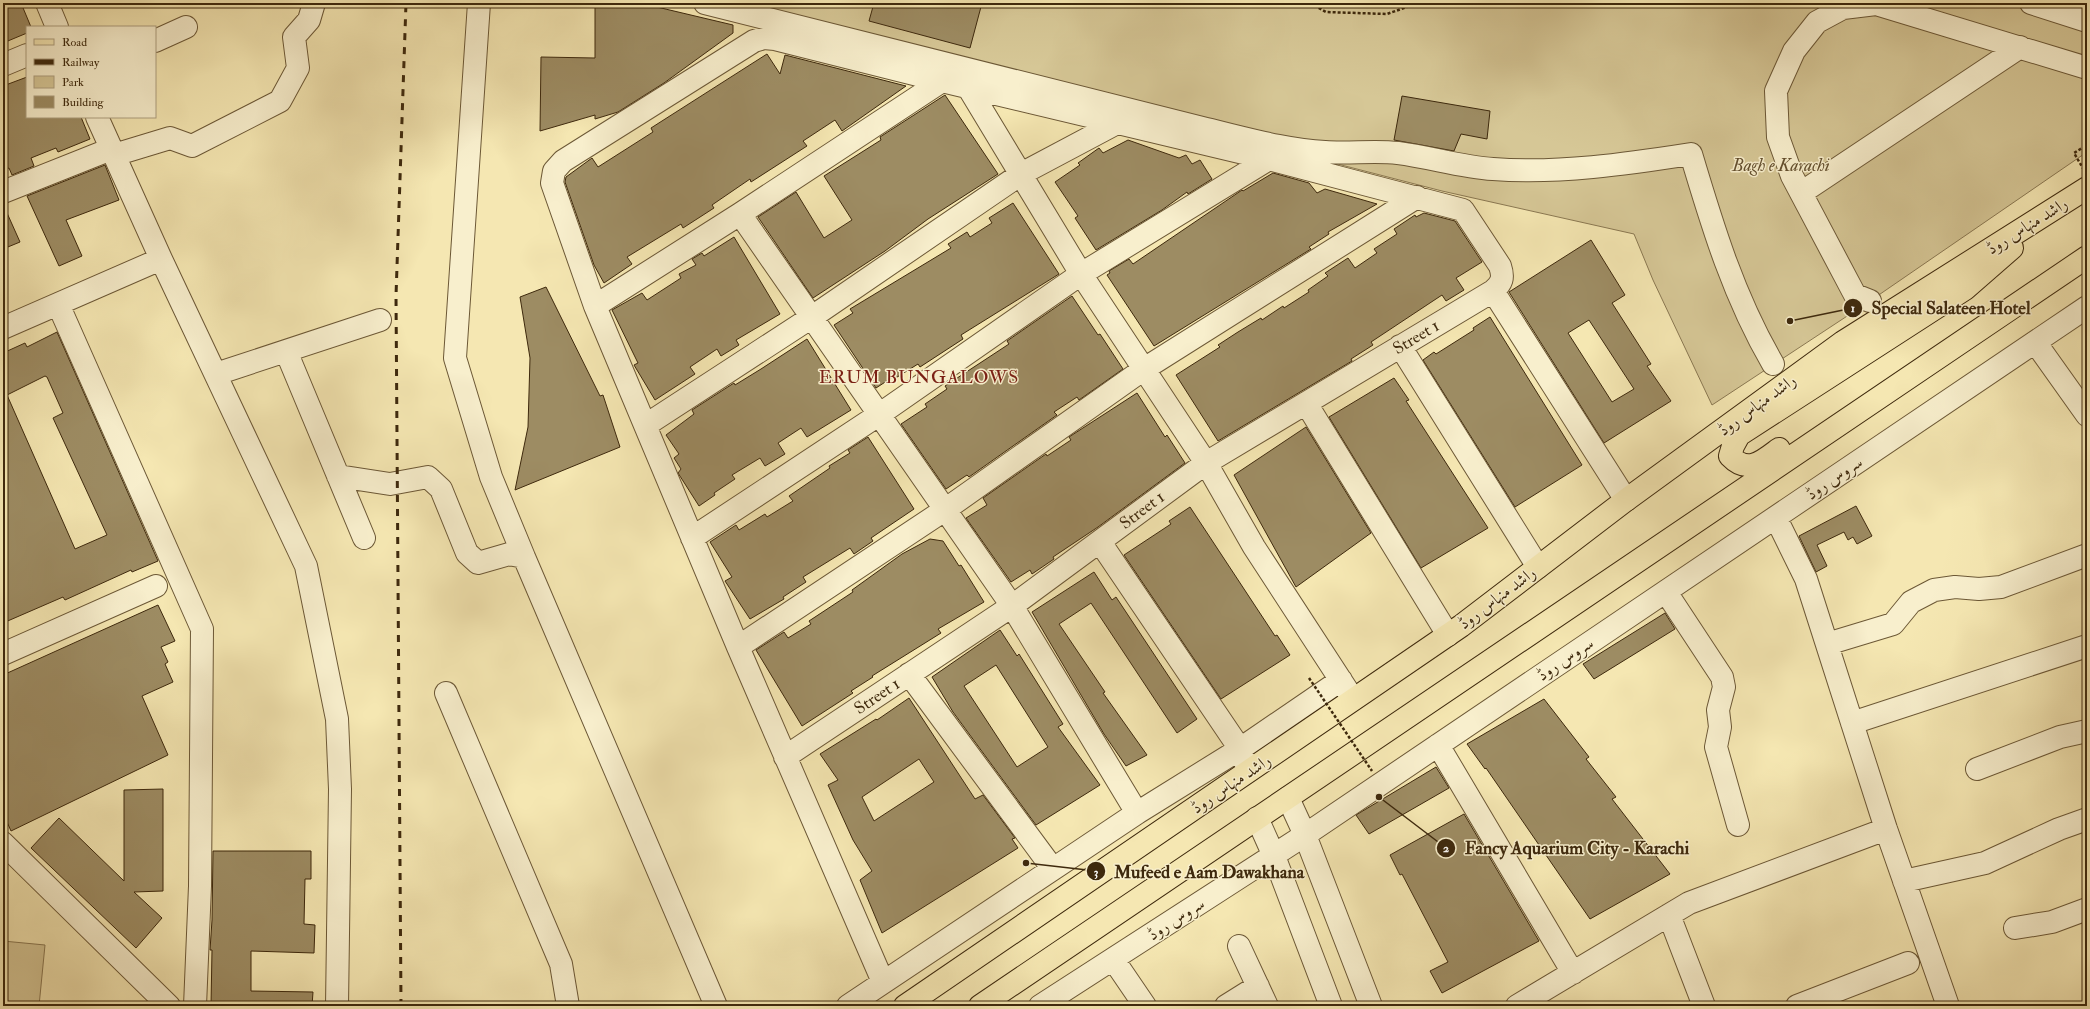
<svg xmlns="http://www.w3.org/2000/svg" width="2090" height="1009" viewBox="0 0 2090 1009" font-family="'IM FELL Double Pica',Amiri,serif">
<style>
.green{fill:#d6c796;stroke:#8a7852}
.building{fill:#9d8c63;stroke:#3e290d;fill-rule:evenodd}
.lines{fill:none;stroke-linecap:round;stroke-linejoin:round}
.minor-casing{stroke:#6c5836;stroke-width:24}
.major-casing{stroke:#3e290d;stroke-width:24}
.path{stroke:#3e290d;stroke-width:2.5;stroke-dasharray:3 2;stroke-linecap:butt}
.minor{stroke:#f8efcd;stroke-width:22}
.major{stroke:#f5e7b2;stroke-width:22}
.rail{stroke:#3e290d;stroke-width:3;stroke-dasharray:7 7;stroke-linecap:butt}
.path-bridge{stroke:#3e290d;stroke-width:2.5;stroke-dasharray:3 2;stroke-linecap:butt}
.labels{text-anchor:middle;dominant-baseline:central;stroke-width:3;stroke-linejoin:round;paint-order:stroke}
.park-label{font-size:17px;font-style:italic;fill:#64502f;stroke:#f8efcd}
.street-label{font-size:17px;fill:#3e290d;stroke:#f8efcd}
.neighbourhood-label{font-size:18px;letter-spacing:1px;fill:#7a1f14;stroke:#f8efcd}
.leader{fill:none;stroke:#3e290d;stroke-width:1.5}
.callout-dot{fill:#3e290d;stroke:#f8efcd;stroke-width:1.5}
.mark-label{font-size:12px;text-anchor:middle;font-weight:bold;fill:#fff}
.callout-label{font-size:18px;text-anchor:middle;font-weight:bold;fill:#3e290d;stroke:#f8efcd;stroke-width:3;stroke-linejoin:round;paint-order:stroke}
</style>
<rect width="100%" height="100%" fill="#f5e7b2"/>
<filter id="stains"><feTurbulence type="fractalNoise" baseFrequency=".005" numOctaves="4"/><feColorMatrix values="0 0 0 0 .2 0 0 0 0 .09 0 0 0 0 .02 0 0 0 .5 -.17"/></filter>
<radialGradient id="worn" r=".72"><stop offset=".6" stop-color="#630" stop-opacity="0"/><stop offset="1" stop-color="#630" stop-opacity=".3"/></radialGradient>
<path class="green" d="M696,3H2087V152L1870,301L1712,405L1653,280L1634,234L1442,191L981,72Z
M3,941L45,945L39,1006H3Z"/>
<path class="building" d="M15,3H21L31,27H27V33L3,43V8Z
M595,3H650L657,5V7L733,25V33L664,83L618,112L595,119V115L540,131L541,57L595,58Z
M874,3H982L970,48L869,21Z
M767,54L780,74L785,55L906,86L842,131L835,120L803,141L807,146L751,182L750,179L712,205L714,208L683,228L681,224L627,257L632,264L604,283L594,265L565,182L566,177L592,158L598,167L653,132L651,128Z
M27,77V117H81L90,139L58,152L56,148L31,158L34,166L12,175L9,168L3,170V86Z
M945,95L998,174L928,219L885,251L813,298L758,217L796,192L824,238L852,220L824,176L881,140L880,137Z
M1402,96L1490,111L1487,139L1461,134L1454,151L1394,140Z
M1128,140L1179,158L1186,155L1192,164L1200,160L1212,179L1188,194L1187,192L1162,210L1096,250L1075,218L1078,216L1055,182L1080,165L1078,163L1099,148L1103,153Z
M105,165L119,200L66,220L82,256L59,266L27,196Z
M1273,173L1309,183L1317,193L1325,189L1377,204L1328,232L1329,234L1309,247L1311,249L1154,346L1107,275L1110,273L1109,271L1129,259L1133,264L1242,190L1243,191Z
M1013,203L1059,274L961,335L963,339L920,367L918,364L894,379L893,377L876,388L834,325L853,313L850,309L951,248L948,244L967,232L970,237L992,223L989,218Z
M3,204L20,242L3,249Z
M1424,213L1455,221L1482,262L1456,278L1464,290L1446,301L1442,295L1371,342L1373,345L1351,359L1352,361L1218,441L1176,375L1220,347L1218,345L1238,332L1261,318L1262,320L1283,306L1284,308L1309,292L1308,290L1328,276L1325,273L1348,258L1355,268L1377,253L1374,249L1397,234L1394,229L1415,215L1416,217Z
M734,237L780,314L736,340L739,345L721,356L717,349L690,367L695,374L655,400L634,365L638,363L612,310L642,293L647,300L681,278L679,274L696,265L692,259L702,253L704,256Z
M1591,240L1625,295L1612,303L1651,364L1647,366L1671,401L1604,443L1509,292ZM1589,320L1634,389L1612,402L1568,333Z
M546,287L600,396L603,395L620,447L515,490L528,427L530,358L520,297Z
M1072,296L1098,335L1100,334L1123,369L1079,400L1077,397L1054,412L1057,415L969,477L967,475L946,489L901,424L927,407L925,404L947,389L945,386L1009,344L1007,341Z
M1490,317L1582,465L1515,507L1423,360L1434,352L1436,354L1474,330L1473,328Z
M57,332L158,561L132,572L131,570L65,600L63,597L3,623V353L25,343L27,347ZM45,376L47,377L63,413L53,418L107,535L75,549L7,395Z
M807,339L851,410L807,437L801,428L778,443L785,454L765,466L760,458L732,475L735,479L714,493L715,495L699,506L678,473L681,469L674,458L679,454L666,435L694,414L692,410L734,383L735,385L761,369Z
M1394,378L1409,400L1406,401L1488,528L1421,568L1329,417Z
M1137,393L1165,437L1167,435L1185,463L1098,527L1053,557L1054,559L1032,574L1030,570L1011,582L966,518L987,505L983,498L1046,454L1047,456L1071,440L1069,437Z
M1306,427L1371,533L1296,587L1234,475Z
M868,437L914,509L871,538L873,541L854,554L850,548L803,577L806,582L783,597L784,599L750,619L725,581L732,577L710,542L736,525L739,530L765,514L767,517L793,501L789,496L830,468L829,466L850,453L848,450Z
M1856,506L1872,536L1857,544L1853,537L1848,540L1844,532L1817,545L1827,566L1816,572L1799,536Z
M1190,507L1275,636L1277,635L1290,655L1221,699L1124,555L1171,524L1169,521Z
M930,539L943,541L959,566L961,565L984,602L938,629L941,633L872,676L873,677L851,691L853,693L802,726L756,650L784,632L788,638L811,624L809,621L853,592L852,590L902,554Z
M1094,572L1112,600L1116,597L1197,719L1177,733L1091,603L1059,624L1105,692L1103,693L1147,755L1126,766L1104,734L1032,612Z
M158,605L175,641L161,647L168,662L165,664L173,682L142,696L168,755L11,831L3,813V675Z
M1665,613L1675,629L1594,679L1583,664Z
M1000,630L1017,656L1019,654L1063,724L1058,727L1100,785L1036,825L953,712L932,677ZM996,665L1048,747L1017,767L964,686Z
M909,698L975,799L983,795L1015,838L1012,839L1018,848L882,933L860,880L872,871L853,840L828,785L838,780L820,754L876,719L877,720ZM919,759L934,782L874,821L862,797Z
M1544,699L1589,757L1586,759L1616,797L1612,799L1670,874L1590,919L1486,768L1485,769L1467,744Z
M1436,767L1449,788L1369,834L1356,815Z
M163,789V891L134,892L162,918L136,948L31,848L59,818L124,881V790Z
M1464,814L1539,941L1442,993L1430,971L1448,962L1402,874L1400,875L1390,855Z
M213,851H311V879H305L304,924L315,925L314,953L251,951V991L313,992L312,1006H211L212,950H210L212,920Z"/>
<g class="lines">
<defs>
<path id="minor" d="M47,3L57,27
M479,3L455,358L491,477L524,557
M705,3L1206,129C1245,138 1285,150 1325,152C1349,154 1374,150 1398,153C1430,157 1461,167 1493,169C1558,174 1627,164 1691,154C1713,228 1734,297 1773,364
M2031,3L2087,21
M155,41L186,27
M3,65L27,55
M968,87L1081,274L1206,463L1254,547L1353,699
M97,117L161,259L306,566L337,719L340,789L337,1006
M114,155L170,138L192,146L280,101L298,68L294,37L309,20L314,3
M3,192L111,149
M1801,193L2020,47
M740,214L1012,606L1137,813
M1493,291L1626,500
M1870,301L1855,295L1792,176L1778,137L1776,91L1794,51L1817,22L1843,8L1876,4L2087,68
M58,304L202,629L200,886L195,1006
M595,306L740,214L942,81
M3,328L161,259
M2035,342L2087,415
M1400,346L1538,567
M286,351L364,538
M216,374L380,320
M1306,403L1448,635
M646,425L812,317L1021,174L1117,123
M338,476L390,484L428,477L441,489L467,553L478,563L509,554L524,557L716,1006
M1776,518L1806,579L1886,829L1948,1006
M692,538L880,414L1081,274L1269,159
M1100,542L1240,749L1245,762
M1666,592L1722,677L1724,687L1718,710L1720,727L1716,747L1738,825
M1827,644L1893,624L1911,602L1934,590L1955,587L1979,589L2001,587L2087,555
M738,647L946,509L1144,369L1417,197
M3,654L156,586
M909,674L1053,869
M446,693L561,964L568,1006
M1852,723L2087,646
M1438,745L1573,973
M785,757L1012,606L1206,463L1493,291C1502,283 1504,278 1500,266L1463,210L1269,159L942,81L775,39L764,38L754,41L563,161L554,171L552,183L595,306L738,647L883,982
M1977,769L2060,737L2087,731
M1288,798L1305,835L1371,1006
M1257,818L1274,856L1331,1006
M3,843L169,1006
M1904,881L1985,863L2059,829L2087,819
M1669,915L1704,1006
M2015,928L2052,922L2087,909
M1239,946L1267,1006
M1113,959L1145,1006
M848,1006L1137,813L1240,749L1341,680
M1040,1006L1305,835L2087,307
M1226,1006L1258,986
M1517,1006L1689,903L1886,829
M1797,1006L1908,963"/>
<path id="major" d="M1779,449C1763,461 1748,475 1730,456L1733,446L1739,435L1965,289L2012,248
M905,1006L1461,626L1626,500L1843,342L2087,188
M980,1006L2087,257"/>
</defs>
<use href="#minor" class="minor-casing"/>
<use href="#major" class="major-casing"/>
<path class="path" d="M1310,3L1326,12L1387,14L1418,3
M2084,170L2074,153L2087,145"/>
<use href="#minor" class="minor"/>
<use href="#major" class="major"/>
<path class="rail" d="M401,1006L396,296L406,3"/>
<path class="path-bridge" d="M1309,678L1372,771"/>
</g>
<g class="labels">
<g class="park-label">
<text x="1781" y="165">Bagh e Karachi</text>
</g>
<g class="street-label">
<text transform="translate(2027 226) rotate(-32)">راشد منہاس روڈ</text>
<text transform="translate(1416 337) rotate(-31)">Street 1</text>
<text transform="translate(1757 405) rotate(-36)">راشد منہاس روڈ</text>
<text transform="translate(1834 478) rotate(-34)">سروس روڈ</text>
<text transform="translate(1142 510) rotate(-37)">Street 1</text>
<text transform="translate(1497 598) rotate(-37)">راشد منہاس روڈ</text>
<text transform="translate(1565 659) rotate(-34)">سروس روڈ</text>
<text transform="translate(877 696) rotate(-34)">Street 1</text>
<text transform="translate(1231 784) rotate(-34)">راشد منہاس روڈ</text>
<text transform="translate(1176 919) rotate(-33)">سروس روڈ</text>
</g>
<g class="neighbourhood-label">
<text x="919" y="377">ERUM BUNGALOWS</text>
</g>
</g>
<path class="leader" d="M1790 321L1853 308M1379 797L1446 848M1026 863L1096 871"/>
<g class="callout-dot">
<circle cx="1790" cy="321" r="4"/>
<circle cx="1379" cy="797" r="4"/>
<circle cx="1026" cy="863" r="4"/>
<circle cx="1853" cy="308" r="10"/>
<circle cx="1446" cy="848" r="10"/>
<circle cx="1096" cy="871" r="10"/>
</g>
<g class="mark-label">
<text x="1853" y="312">1</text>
<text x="1446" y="852">2</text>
<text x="1096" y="876">3</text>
</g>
<g class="callout-label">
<text x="1951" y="314">Special Salateen Hotel</text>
<text x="1577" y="854">Fancy Aquarium City - Karachi</text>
<text x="1209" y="878">Mufeed e Aam Dawakhana</text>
</g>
<rect width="2090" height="1009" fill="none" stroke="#f5e7b2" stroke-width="16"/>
<rect x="4" y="4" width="2082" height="1001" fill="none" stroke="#3e290d" stroke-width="2"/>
<rect x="8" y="8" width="2074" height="993" fill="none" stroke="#3e290d"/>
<rect x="26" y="26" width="130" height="92" fill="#f8efcd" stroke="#aea080"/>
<rect x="34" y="39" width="20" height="6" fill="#f5e7b2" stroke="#aea080"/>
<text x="62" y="46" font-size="12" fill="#3e290d">Road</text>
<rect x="34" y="59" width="20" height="6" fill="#3e290d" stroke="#aea080"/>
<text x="62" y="66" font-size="12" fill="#3e290d">Railway</text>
<rect x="34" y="76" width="20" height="12" fill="#d6c796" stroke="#aea080"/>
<text x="62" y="86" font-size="12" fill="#3e290d">Park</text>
<rect x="34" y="96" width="20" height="12" fill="#9d8c63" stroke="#aea080"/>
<text x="62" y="106" font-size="12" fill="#3e290d">Building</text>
<rect width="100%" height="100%" filter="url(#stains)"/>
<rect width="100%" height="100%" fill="url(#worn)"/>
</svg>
